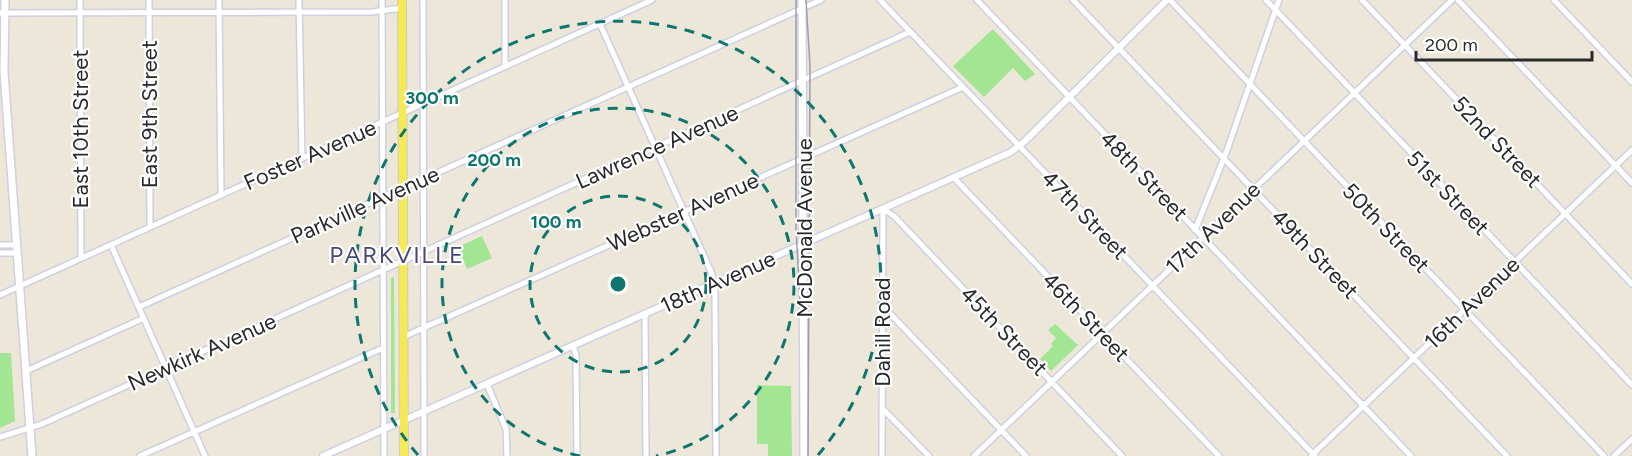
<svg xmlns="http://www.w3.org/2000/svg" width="1632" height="456" viewBox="0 0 1632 456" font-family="Figtree,sans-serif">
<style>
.green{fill:#a2e593}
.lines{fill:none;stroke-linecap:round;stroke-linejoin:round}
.minor-casing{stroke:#cfcfe2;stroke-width:8}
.tertiary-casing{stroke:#cfcfe2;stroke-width:9}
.secondary-casing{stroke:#cfcfe2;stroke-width:10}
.primary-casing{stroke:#ccc;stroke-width:10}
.minor{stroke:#fff;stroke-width:5}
.tertiary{stroke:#fff;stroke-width:6}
.secondary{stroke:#fff;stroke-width:7}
.primary{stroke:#f5ea55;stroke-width:8}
.rail{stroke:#9d9cb4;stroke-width:1.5}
.ring{fill:none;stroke:#0f766e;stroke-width:3;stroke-dasharray:10 8}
.labels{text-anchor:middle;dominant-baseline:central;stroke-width:4.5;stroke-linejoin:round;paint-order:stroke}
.street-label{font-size:22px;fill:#292929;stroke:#fff}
.neighbourhood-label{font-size:24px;letter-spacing:1.5px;fill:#48487a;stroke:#fff}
.centre{fill:#0f766e;stroke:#fff;stroke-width:3}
.ring-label{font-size:18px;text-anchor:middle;font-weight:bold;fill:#0f766e;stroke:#fff;stroke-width:4.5;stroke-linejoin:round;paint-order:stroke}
</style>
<rect width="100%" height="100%" fill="#ece7d9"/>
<path class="green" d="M993,29L1035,74L1025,81L1013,68L984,97L953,66Z
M482,236L492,258L467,269L458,247Z
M394,277L395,413H391V278Z
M1055,324L1078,345L1051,371L1040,359L1053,346L1051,344L1056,338L1048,330Z
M0,353H11L15,421L0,428Z
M757,385L791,386L792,456H768V444H757Z"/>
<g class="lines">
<defs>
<path id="minor" d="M80,0L81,258
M149,0L150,227
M219,0L221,195
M299,0L302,159
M382,0L384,456
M423,0L424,456
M505,0V67
M880,0L1315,456
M977,0L1411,456
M1073,0L1507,456
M1170,0L1604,456
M1266,0L1632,385
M1362,0L1632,284
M1458,0L1632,183
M1554,0L1632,82
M0,13L372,12L402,8
M600,24L712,274L715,293L716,456
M954,178L1219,456
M1195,230L1226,153L1279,0
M0,245H16
M111,245L205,456
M0,253H17
M0,295L652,0
M881,304L1026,456
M139,307L821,0
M645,314L646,456
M403,337L963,87
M573,345L576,355L577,456
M26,371L144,318
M487,384L506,429L507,456
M882,408L929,456
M0,437L42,424L910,32
M1312,455L1632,150
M140,456L383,348
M882,456L883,209L894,216L1122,456
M974,456L1452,0
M1614,456L1632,439"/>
<path id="tertiary" d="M323,456L1011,152L1025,141L1167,0"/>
<path id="secondary" d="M5,0L4,72L32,456
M802,0L804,456"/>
<path id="primary" d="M402,0L404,456"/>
</defs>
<use href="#minor" class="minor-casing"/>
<use href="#tertiary" class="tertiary-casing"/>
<use href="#secondary" class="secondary-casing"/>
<use href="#primary" class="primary-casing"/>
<use href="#minor" class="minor"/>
<use href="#tertiary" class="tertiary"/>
<use href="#secondary" class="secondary"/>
<use href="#primary" class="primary"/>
<path class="rail" d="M796,0V230L800,300
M806,0L810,66L808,456"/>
</g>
<g class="ring">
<circle cx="618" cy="284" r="88"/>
<path d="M580 456A176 176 0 1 1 656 456"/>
<path d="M418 455A263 263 0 1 1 818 455"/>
</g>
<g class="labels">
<g class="street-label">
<text transform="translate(149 114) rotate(-90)">East 9th Street</text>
<text transform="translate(80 129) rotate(-90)">East 10th Street</text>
<text transform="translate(1497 142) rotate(46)">52nd Street</text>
<text transform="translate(657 147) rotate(-24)">Lawrence Avenue</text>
<text transform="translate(310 155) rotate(-24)">Foster Avenue</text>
<text transform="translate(1144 176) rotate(46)">48th Street</text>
<text transform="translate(1448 193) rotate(46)">51st Street</text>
<text transform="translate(365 205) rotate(-24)">Parkville Avenue</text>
<text transform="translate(683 212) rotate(-24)">Webster Avenue</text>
<text transform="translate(1085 215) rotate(46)">47th Street</text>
<text transform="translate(804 228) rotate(-90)">McDonald Avenue</text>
<text transform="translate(1213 228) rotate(-44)">17th Avenue</text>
<text transform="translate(1386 228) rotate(46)">50th Street</text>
<text transform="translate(1315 254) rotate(46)">49th Street</text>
<text transform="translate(718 282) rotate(-24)">18th Avenue</text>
<text transform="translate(1472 303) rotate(-44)">16th Avenue</text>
<text transform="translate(1086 317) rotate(46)">46th Street</text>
<text transform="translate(1004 331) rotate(46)">45th Street</text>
<text transform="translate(882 332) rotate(-90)">Dahill Road</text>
<text transform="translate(202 352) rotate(-24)">Newkirk Avenue</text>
</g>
<g class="neighbourhood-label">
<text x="397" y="254">PARKVILLE</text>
</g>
</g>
<circle cx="618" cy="284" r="9" class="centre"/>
<g class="ring-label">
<text x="432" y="104">300 m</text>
<text x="494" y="166">200 m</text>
<text x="556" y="228">100 m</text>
</g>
<path d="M1416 51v9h176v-9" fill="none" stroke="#292929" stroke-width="3"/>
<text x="1425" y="51" font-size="18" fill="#292929" stroke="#ffffff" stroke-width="4.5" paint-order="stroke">200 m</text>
</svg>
